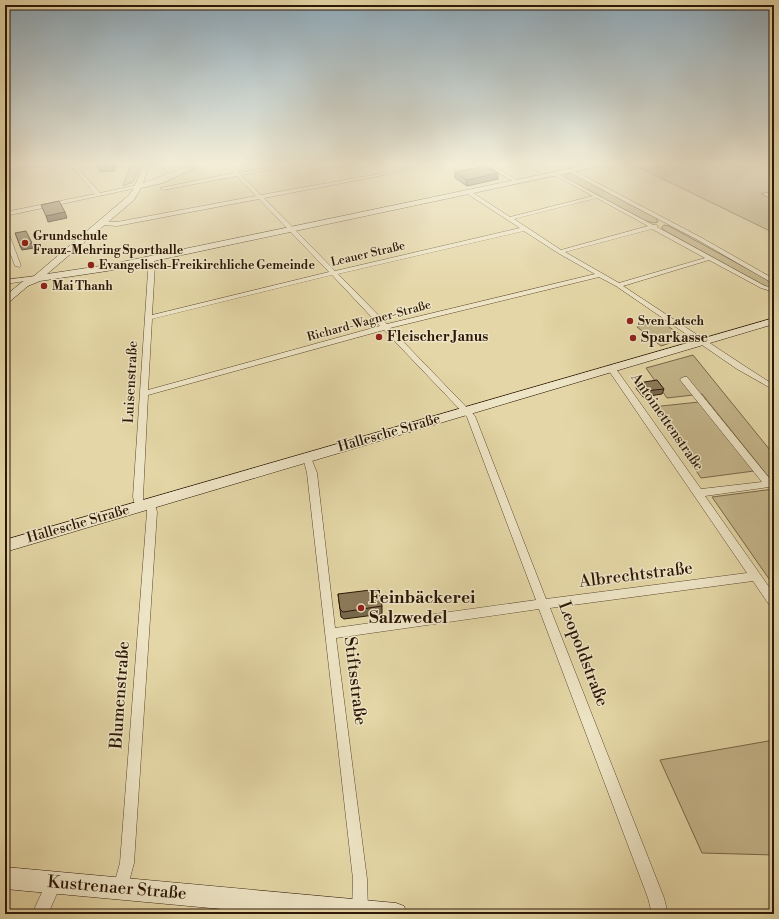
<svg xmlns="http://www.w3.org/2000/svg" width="779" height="919" viewBox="0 0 779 919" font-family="'Libre Bodoni',serif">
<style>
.green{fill:#c5b68b;stroke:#786648}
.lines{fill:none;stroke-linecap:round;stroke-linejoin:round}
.street-casing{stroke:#5a472e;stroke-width:1}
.secondary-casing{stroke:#2c1706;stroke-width:1}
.street{fill:#ede4c5;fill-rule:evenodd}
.secondary{fill:#ede4c5;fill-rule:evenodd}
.wall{fill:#78694d;stroke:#2c1706}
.shaded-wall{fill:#62553e;stroke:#2c1706}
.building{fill:#8c7a59;stroke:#2c1706}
.poi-dot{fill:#8f2418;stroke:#ede4c5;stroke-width:1.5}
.labels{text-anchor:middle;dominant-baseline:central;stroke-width:3;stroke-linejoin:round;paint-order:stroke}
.far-poi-label{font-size:12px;font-weight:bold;fill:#2c1706;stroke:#ede4c5;text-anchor:start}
.far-street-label{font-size:12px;fill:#2c1706;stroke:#ede4c5}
.poi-label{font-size:14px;font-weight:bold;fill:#2c1706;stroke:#ede4c5;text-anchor:start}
.street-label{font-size:14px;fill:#2c1706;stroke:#ede4c5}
.near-street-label{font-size:17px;fill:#2c1706;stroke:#ede4c5}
.near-poi-label{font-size:17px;font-weight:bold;fill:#2c1706;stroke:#ede4c5;text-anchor:start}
</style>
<rect width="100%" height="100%" fill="#e4d6a6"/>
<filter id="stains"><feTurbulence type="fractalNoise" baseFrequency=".005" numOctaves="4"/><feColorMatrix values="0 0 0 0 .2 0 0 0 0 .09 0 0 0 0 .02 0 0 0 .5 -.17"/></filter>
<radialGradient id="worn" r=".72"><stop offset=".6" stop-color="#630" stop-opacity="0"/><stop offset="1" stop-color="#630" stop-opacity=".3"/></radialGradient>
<path class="green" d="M131,164H141L133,182L123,186Z
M632,164H774V196L766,192L761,194L774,200V233Z
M566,174H573L656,218L658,222L654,223L646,221L567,179L564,175Z
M664,225L669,226L768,280L773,283L774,286L770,288L765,286L667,232L662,229V227Z
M659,320L685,338L661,346L637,327Z
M693,355L774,455V479L771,480L702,394L667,398L646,368Z
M699,402L754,471L701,478L652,407Z
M774,489V586L712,497Z
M774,740V855L702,853L660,760Z"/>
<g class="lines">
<defs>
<path id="street" d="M39,164H46L5,173V171Z
M70,164H74L100,193L138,185L141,187L5,216V212L95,194Z
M226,164H230L239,173L288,164H296L294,165L241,175L261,195L412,168V170H410L264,198L335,271L520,228L466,193V191H470L510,217L593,196L552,174V173L554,172L653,225H657V227L765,286L774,288V292L761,288L709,260L623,286L743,365L774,385V390L737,369L616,286L599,277L390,328L475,416L546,599L747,573L607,368L608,366H614L701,489L762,482L681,381L680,379L684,377H687L774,484L772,486L769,487L705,496L774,594V608L770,606L753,581L550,608L664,898L668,914H652L648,898L539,609L336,638L367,879L368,911L366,914H354L352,911L353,879L307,473L303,457L304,455H310L317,473L335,628L536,600L467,417L384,330L148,395L143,497L144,506L142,509H136L133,497L149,257H153L155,264L152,315L329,272L259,199L117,226L102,225L99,223L102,221L117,222L256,196L237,176L163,190L160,188L234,173ZM597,198L648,226L561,250L514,219ZM652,229L705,258L619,283L565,252ZM524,231L558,253L595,274L387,324L338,274ZM332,275L380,326L148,390L152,319Z
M485,164H490L519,181L514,182Z
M567,169H571L702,238L774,279V284L698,240L567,171Z
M5,229L8,231L21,266L20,267L15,266L5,239Z
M37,276L40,278L39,279L5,284V280Z
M151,499L154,500L157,512L134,863L126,893L121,896L116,893L113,888L120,863L147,512L146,503L148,500Z
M54,874L59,877L62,882L48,914H32L49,877Z"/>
<path id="secondary" d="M144,164H150L143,183C159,179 190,162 203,164L163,183L141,188L134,200L47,274L107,265L592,164H603L600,166L107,271L40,281L28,286L8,303L5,304V296L22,282L34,276L128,196L133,190Z
M774,318V324L5,552V540Z
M5,867L396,903L404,906L407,914H276L5,889Z"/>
</defs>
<use href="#street" class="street-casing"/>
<use href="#secondary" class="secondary-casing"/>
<use href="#street" class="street"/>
<use href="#secondary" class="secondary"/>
</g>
<path class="wall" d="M97,164H117L114,171L100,172Z
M455,172L498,179L467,186L455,178Z
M638,383L664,389L662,394L643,397L636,388Z
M338,594L382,606V614L344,619L341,617Z"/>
<path class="shaded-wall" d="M112,164H117L114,171Z
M498,173V179L467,186V180Z
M65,212L67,218L48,222L46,216Z
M32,243L34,248L22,250L20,246Z"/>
<path class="building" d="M486,166L498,173L467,180L455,172Z
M59,201L65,212L46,216L41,205Z
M26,231L32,243L20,246L15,233Z
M657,380L664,389L645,391L638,383Z
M379,589L382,606L343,612L340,609L338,594Z"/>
<linearGradient id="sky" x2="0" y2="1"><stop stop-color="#8da8b8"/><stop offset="0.56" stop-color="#f3edd7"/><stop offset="1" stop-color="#f3edd7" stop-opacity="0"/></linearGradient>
<rect width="779" height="292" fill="url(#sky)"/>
<g class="poi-dot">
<circle cx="25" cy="243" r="4"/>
<circle cx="91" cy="265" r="4"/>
<circle cx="44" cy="286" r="4"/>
<circle cx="630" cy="321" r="4"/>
<circle cx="379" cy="337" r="4"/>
<circle cx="633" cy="338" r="4"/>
<circle cx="361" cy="608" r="4"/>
</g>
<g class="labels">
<g class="far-poi-label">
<text x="33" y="236">Grundschule<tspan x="33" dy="14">Franz-Mehring Sporthalle</tspan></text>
<text x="99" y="265">Evangelisch-Freikirchliche Gemeinde</text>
<text x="52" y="286">Mai Thanh</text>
<text x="638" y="321">Sven Latsch</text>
</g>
<g class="far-street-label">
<text transform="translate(368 254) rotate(-13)">Leauer Straße</text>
<text transform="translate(369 321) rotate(-15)">Richard-Wagner-Straße</text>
</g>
<g class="poi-label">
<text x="387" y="337">Fleischer Janus</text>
<text x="641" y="338">Sparkasse</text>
</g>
<g class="street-label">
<text transform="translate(131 382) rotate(-87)">Luisenstraße</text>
<text transform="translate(667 422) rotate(55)">Antoinettenstraße</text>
<text transform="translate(389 433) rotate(-16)">Hallesche Straße</text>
<text transform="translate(78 524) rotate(-16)">Hallesche Straße</text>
</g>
<g class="near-street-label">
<text transform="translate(636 575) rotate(-7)">Albrechtstraße</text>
<text transform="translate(583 654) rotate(69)">Leopoldstraße</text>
<text transform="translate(355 681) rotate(83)">Stiftsstraße</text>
<text transform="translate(120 695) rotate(-86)">Blumenstraße</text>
<text transform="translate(117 888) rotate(5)">Kustrenaer Straße</text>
</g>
<g class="near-poi-label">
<text x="369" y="598">Feinbäckerei<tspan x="369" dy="20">Salzwedel</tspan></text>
</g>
</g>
<rect width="779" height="919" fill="none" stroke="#e4d6a6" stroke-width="20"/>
<rect x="6" y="6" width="767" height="907" fill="none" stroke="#2c1706" stroke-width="2"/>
<rect x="10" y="10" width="759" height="899" fill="none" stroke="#2c1706"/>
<rect width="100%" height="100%" filter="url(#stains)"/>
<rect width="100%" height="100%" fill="url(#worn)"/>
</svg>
